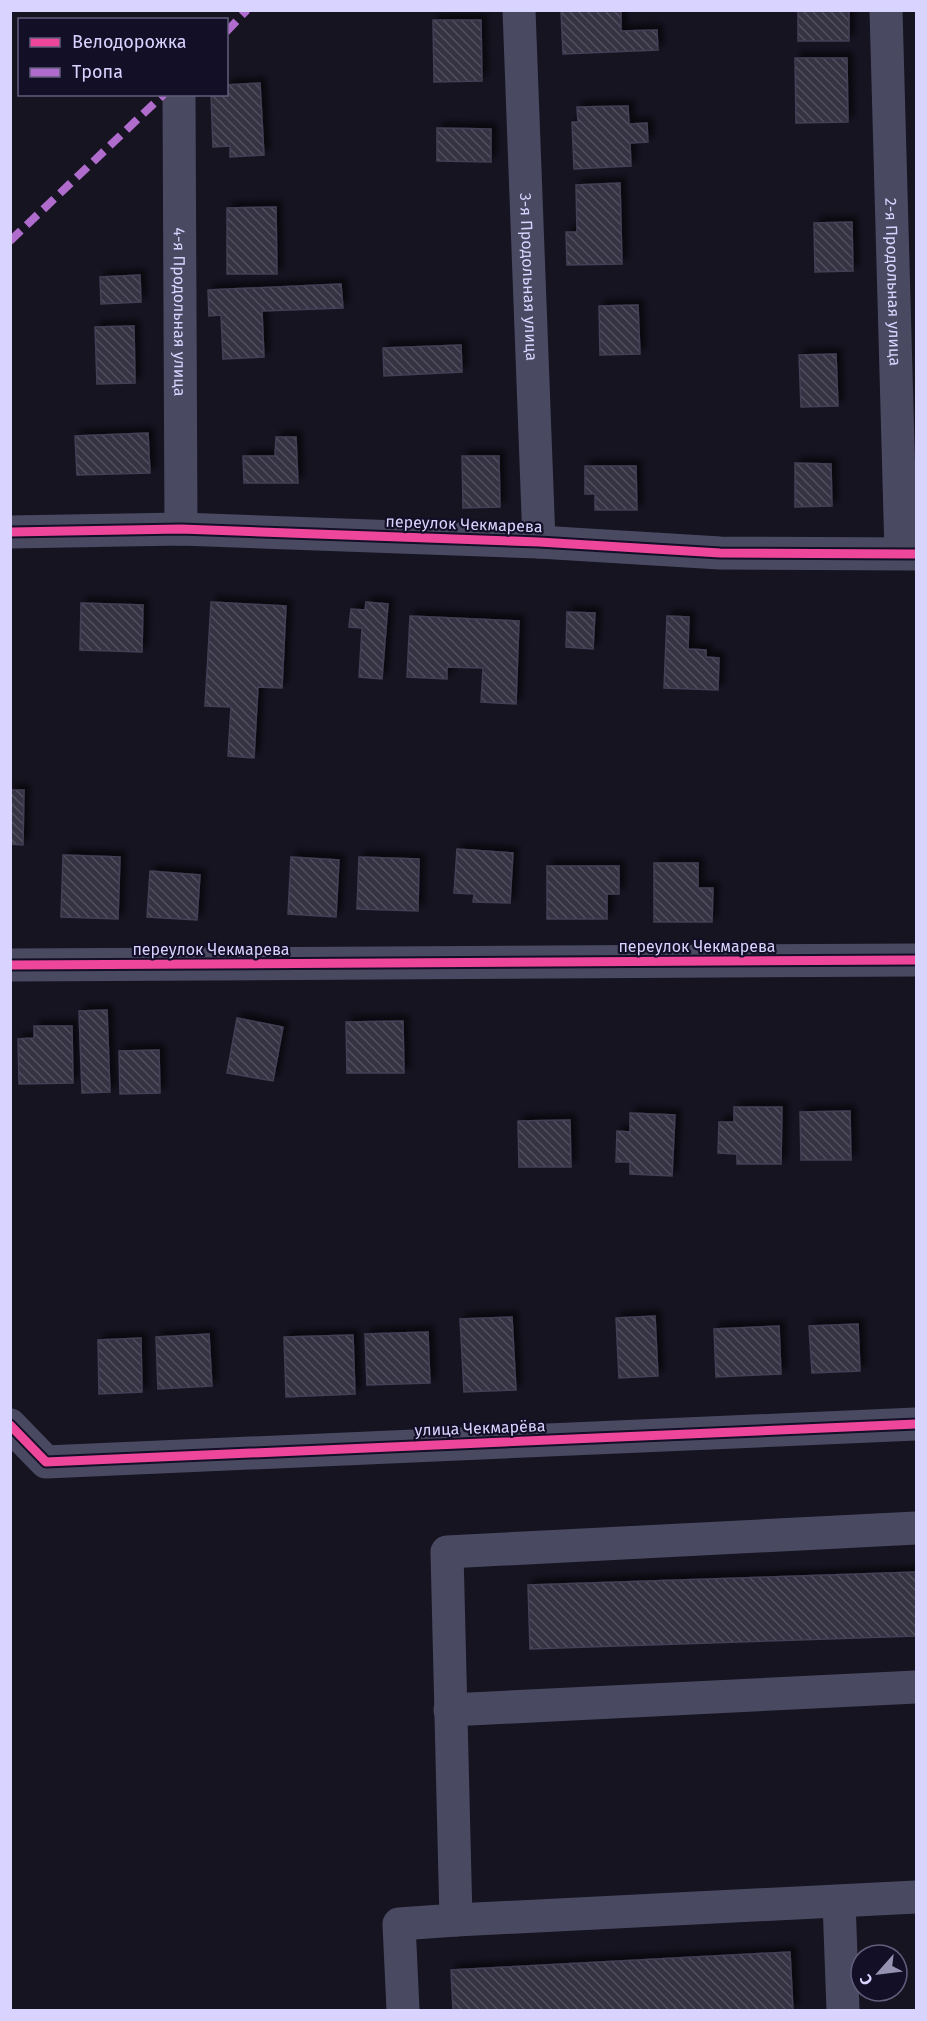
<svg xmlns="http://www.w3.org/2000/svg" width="927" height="2021" viewBox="0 0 927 2021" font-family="'Fira Sans',sans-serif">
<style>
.building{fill:url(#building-back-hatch);stroke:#433f54;stroke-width:1.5;filter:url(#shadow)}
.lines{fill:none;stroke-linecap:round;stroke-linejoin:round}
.minor{stroke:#4a4962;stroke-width:33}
.quiet{stroke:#b06ccc;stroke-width:8;stroke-dasharray:15 8;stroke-linecap:butt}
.cycleway-casing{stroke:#130f26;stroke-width:13}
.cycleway{stroke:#ed469a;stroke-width:9}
.labels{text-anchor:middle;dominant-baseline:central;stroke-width:4.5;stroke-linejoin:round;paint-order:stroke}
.street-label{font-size:16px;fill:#d9d4ff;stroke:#130f26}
</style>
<defs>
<pattern id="building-back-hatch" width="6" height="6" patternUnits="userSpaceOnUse" patternTransform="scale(1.5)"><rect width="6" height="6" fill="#343243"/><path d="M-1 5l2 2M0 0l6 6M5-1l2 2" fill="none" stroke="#514f5f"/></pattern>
<filter id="shadow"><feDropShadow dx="5.5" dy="-5.5" stdDeviation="3" flood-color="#0009"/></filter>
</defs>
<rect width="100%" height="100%" fill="#161421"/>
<path class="building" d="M561,10H621V31L657,30L658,50L563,54Z
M798,10H849V41H798Z
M433,20H481L482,81L434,82Z
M795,58H847L848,122L796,123Z
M260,83L264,155L230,157V146L213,147L211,94H226V85Z
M628,106L629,124L647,123L648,142L630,143L631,166L574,169L572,122H578L577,107Z
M437,128L491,129V162L437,161Z
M620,183L622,264L567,265L566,232H577L576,185Z
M276,207L277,274H227V208Z
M852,222L853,271L815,272L814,223Z
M140,275L141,302L101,304L100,277Z
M341,284L343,308L262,311L264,357L223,359L221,315L209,316L208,290Z
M638,305L640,354L600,355L599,306Z
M134,326L135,383L97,384L95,327Z
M461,345L462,372L384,376L383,348Z
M836,354L838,406L801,407L799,355Z
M148,433L150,473L77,475L75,436Z
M276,437H296L298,483H244L243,456H275Z
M462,456H499L500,507L463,508Z
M795,463L831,464L832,506L795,507Z
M585,466H636L637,510H595V494H585Z
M211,602L286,606L282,688L258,687L254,758L228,756L231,707L205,706Z
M366,602L388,604L382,679L359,677L362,628L349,627L351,609L365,610Z
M81,603L143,605L142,652L80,650Z
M567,612L595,613L593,649L566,647Z
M410,616L519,621L516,704L481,702L483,668L447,667V679L407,677Z
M667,616L689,617L688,649L706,650V657L719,658L718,690L664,688Z
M10,790H24L23,845L10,844Z
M457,849L513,853L510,903L473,902L474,894L454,893Z
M63,855L120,857L118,919L61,917Z
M291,857L339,860L336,917L288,914Z
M359,857L419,859L418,911L357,909Z
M654,863H698V888H713L712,922H654Z
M547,866H619V894H607V919H547Z
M150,871L200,875L197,920L147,917Z
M107,1010L110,1092L82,1093L79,1011Z
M237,1018L283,1027L273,1081L227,1073Z
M403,1021L404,1073H347L346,1022Z
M34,1026H72L73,1083L19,1084L18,1039L34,1038Z
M159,1050L160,1093L120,1094L119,1051Z
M734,1107H782L781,1164H737V1154L718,1153L719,1122H734Z
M850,1111L851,1160H801L800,1112Z
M630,1113L675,1115L672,1176L630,1174V1162H616L617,1131L630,1132Z
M570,1120L571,1167H519L518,1121Z
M655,1316L658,1376L619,1378L616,1318Z
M512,1317L516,1390L464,1392L460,1319Z
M858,1324L860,1371L812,1373L809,1326Z
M779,1326L781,1374L716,1377L714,1329Z
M428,1332L430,1383L367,1385L365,1334Z
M209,1334L212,1386L158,1389L156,1337Z
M353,1335L355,1394L286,1397L284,1337Z
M141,1338L142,1392L99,1394L98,1340Z
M916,1572V1636L530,1649L528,1585Z
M790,1952L793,2010H453L451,1970Z"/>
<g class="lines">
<g class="minor">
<path id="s1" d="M519,10L539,542"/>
<path id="s2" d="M886,10L901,553"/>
<path id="s3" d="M179,94L181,529"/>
<path d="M10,532L181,529L539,542L720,553L916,554"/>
<path d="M10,965L916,960"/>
<path d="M10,1425L46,1462L916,1424"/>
<path d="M450,1710L916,1687"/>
<path d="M839,1902L843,2010"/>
<path d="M456,1920L916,1897"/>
<path d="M403,2010L399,1924L456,1920L447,1552L916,1528"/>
</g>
<path class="quiet" d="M226,32L247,10
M10,241L164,94"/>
<defs>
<path id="cycleway" d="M10,532L181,529L539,542L720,553L916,554
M10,965L916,960
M10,1425L46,1462L916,1424"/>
</defs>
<use href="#cycleway" class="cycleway-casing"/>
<use href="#cycleway" class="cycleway"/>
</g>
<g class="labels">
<g class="street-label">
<text stroke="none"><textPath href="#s1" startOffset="267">3-я Продольная улица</textPath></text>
<text stroke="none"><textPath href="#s2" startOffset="272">2-я Продольная улица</textPath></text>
<text stroke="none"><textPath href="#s3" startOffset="218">4-я Продольная улица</textPath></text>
<text transform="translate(464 524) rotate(2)">переулок Чекмарева</text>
<text x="697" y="946">переулок Чекмарева</text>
<text x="211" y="949">переулок Чекмарева</text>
<text transform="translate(480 1428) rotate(-2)">улица Чекмарёва</text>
</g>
</g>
<rect width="927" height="2021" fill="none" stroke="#d9d4ff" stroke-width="24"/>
<rect x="18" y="18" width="210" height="78" fill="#130f26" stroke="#625e7d" stroke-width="1.5"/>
<rect x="30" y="38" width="30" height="9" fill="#ed469a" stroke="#625e7d" stroke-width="1.5"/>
<text x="72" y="48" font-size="18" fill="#d9d4ff">Велодорожка</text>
<rect x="30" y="68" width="30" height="9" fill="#b06ccc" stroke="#625e7d" stroke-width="1.5"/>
<text x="72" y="78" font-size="18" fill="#d9d4ff">Тропа</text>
<g transform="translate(879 1973) rotate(242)"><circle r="28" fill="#130f26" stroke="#625e7d" stroke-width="1.5"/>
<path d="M0-4.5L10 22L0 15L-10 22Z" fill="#9591b1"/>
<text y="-9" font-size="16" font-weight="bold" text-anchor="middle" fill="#d9d4ff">С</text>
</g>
</svg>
